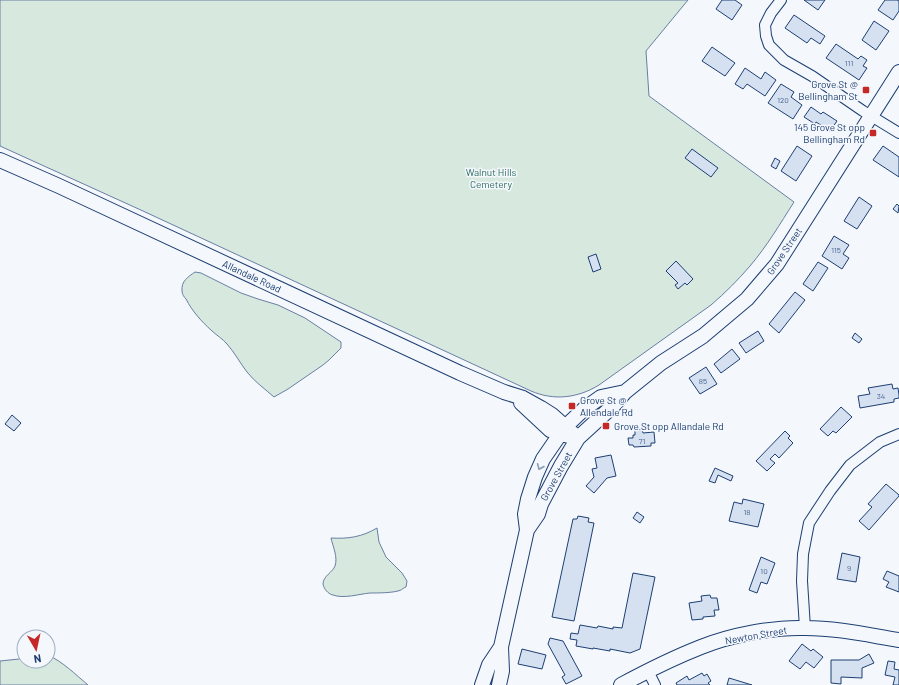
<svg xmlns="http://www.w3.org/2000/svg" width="899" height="685" viewBox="0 0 899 685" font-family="Barlow,sans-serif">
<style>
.green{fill:#d7e8df;stroke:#687fa3}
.building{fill:#d5e0f0;stroke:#1d3f73}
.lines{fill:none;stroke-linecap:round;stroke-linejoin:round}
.street-casing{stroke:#1d3f73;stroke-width:12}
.secondary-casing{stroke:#1d3f73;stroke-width:16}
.street{stroke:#f4f7fb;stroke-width:10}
.secondary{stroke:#f4f7fb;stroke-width:14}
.oneway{stroke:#889bb7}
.poi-dot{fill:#c62828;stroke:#f4f7fb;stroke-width:1.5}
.labels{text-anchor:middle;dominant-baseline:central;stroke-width:3;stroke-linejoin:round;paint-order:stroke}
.number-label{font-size:8px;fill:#4b6792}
.poi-label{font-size:10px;fill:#1d3f73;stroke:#f4f7fb;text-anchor:end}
.park-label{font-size:10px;fill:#2c6c60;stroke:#f4f7fb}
.street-label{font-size:10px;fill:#1d3f73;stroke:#f4f7fb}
</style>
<rect width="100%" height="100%" fill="#f4f7fb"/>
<path class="green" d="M0,0H688L646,51L649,96L794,202C780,224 767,246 750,266C738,280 725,293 711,305L599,385C578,398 554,401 531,391L143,211L0,146Z
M195,272L201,273L241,293L258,299L278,305L305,318L341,342V348L329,360L323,365L288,389L274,397C265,389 255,382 247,372C240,363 235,353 227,344C223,339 216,335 211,330C202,322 192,311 186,299C184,297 182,294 182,291C181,281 188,277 195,272Z
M377,528L379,542L386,557L402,573L407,581L406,587C405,587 401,590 401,590C394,593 378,593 370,593C359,594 344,599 333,595C328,594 324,589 323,584C323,576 333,572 335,566C338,557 333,547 331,538C348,539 362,537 377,528Z
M48,655C63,662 75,674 88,685H0V661L19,659L24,657V661H48Z"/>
<path class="building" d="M722,0H735L742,5L732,20L716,9Z
M804,0H825L818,10Z
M885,0H897L899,1V11L893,20L878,10Z
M794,15L825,36L820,44L811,38L807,43L785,28Z
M874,21L889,31L876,50L862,40Z
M836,44L858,59L861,56L867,60L863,66L867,68L859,80L826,58Z
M712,47L735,63L725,76L702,61Z
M745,68L761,79L765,72L776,80L765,96L747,84L743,89L735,84Z
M781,84L794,92L791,97L802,105L793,119L768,103Z
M811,107L821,114L823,112L837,121L830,131L816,122L815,124L804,117Z
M797,146L812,156L796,181L781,171Z
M883,146L899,157V177L873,160Z
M692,149L718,168L711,177L685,158Z
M775,158L780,161L776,169L771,166Z
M859,197L872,206L857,229L844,221Z
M897,204L899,206L898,213L893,209Z
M834,236L849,245L843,254L849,258L842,269L822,256Z
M596,254L601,269L593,272L588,257Z
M676,261L693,279L687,285L685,283L678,289L675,285L678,283L666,271Z
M818,262L828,268L813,291L803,284Z
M795,292L805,300L779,333L769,324Z
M758,331L764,341L746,353L739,343Z
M855,333L862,339L859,343L852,338Z
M732,349L740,359L721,373L714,364Z
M706,367L717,384L700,394L689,378Z
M892,384L893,389L898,388L899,395V398L894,399V402L860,408L858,396L870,394L868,388Z
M841,407L852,417L836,433L833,431L828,436L820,429Z
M12,415L21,423L14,431L5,424Z
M642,429L643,433L654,432L655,443H651V446L634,447L633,445H629L628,438H633V435H635V430Z
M785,431L790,436L788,438L793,443L779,458L775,454L770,459L775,463L767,471L756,461Z
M611,455L616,476L607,478L594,493L586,486L594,477L592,469L597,468L595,458Z
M715,468L733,476L731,481L718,475L715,483L709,481Z
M886,484L899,495V496L869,530L859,521L872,507L868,504Z
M743,499L764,504L758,527L729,521L734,502L742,504Z
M637,512L644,517L640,523L633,518Z
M578,516L589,518L588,522L594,523L574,621L552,617L573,519H577Z
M842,553L860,557L856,582L837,579Z
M761,557L775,563L767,584L761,582L757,593L749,590Z
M887,571L899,576V592L886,587L889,582L883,579Z
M633,573L655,577L640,649L630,653L610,649V651L593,648V649L576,646L577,640L570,639L571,633L578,634L580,625L597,628L598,626L613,629V627L622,628Z
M710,595L711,598H717L719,610H714L715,616L703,617V619L692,620L689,603L702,601L701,596Z
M550,638L563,641L582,676L566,684L562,677L565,675L548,644Z
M802,644L811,651L813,649L823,657L814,668L806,662L800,669L789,661Z
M522,649L546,655L542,669L518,664Z
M869,654L874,663L862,668V678L841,677V684L831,683V660H859Z
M888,661L895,662L894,669L899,670V685H893L895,677L885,675Z
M702,673L704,676L707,674L711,681L708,683L710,685H677L676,683L687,676L689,680Z
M729,678L752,685H727Z"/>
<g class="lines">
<defs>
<path id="street" d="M781,0L771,13L765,25L766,36L769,45L784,60L812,76L863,111L899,133
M805,628L802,581L803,554L809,523L830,491L850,465L880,442L899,434
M648,671L655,685"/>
<path id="secondary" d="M0,160L59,186L460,373L504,392L523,398L541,408L552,415L578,438
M521,403L550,430L560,434L569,436
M527,530L538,514L541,504L561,466L578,438L614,405L625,392L661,363L703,336L747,299L777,264L899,72
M482,685L489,665L501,647
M499,685L502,671L501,647L527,530L525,514L528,499L535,477L543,459L565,427L584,409L601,397L625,392
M621,685C647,671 673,658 701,647C731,635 772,627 805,628C837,628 868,635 899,640"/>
</defs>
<use href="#street" class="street-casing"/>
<use href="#secondary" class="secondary-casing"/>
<use href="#street" class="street"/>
<use href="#secondary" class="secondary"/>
</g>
<defs><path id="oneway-chevron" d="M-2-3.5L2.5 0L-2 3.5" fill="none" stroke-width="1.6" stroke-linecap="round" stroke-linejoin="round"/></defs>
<use class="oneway" href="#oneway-chevron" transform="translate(540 467) rotate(113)"/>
<g class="poi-dot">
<rect x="862" y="86" width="8" height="8" rx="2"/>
<rect x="869" y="129" width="8" height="8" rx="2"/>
<rect x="568" y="402" width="8" height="8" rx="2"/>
<rect x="602" y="422" width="8" height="8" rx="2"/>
</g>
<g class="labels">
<g class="number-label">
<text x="849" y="63">111</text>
<text x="783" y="100">120</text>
<text x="836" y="250">115</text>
<text x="703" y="381">85</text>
<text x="881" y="396">34</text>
<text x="642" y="441">71</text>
<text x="747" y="512">18</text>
<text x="849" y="568">9</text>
<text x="764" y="571">10</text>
</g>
<g class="poi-label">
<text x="858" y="84">Grove St @<tspan x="858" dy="12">Bellingham St</tspan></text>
<text x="865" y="127">145 Grove St opp<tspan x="865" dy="12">Bellingham Rd</tspan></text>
<text x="580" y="400" text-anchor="start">Grove St @<tspan x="580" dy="12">Allendale Rd</tspan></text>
<text x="614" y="426" text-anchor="start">Grove St opp Allandale Rd</text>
</g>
<g class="park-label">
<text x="491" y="172">Walnut Hills<tspan x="491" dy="12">Cemetery</tspan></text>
</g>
<g class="street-label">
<text transform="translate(784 251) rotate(-56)">Grove Street</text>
<text transform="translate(252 276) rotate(25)">Allandale Road</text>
<text transform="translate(556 476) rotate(-61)">Grove Street</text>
<text transform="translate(756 635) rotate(-10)">Newton Street</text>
</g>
</g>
<g transform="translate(36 649) rotate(171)"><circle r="19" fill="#f4f7fb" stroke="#9eadc5"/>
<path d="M0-3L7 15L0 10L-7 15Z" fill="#c62828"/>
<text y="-6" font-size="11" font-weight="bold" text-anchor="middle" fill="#1d3f73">N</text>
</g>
</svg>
